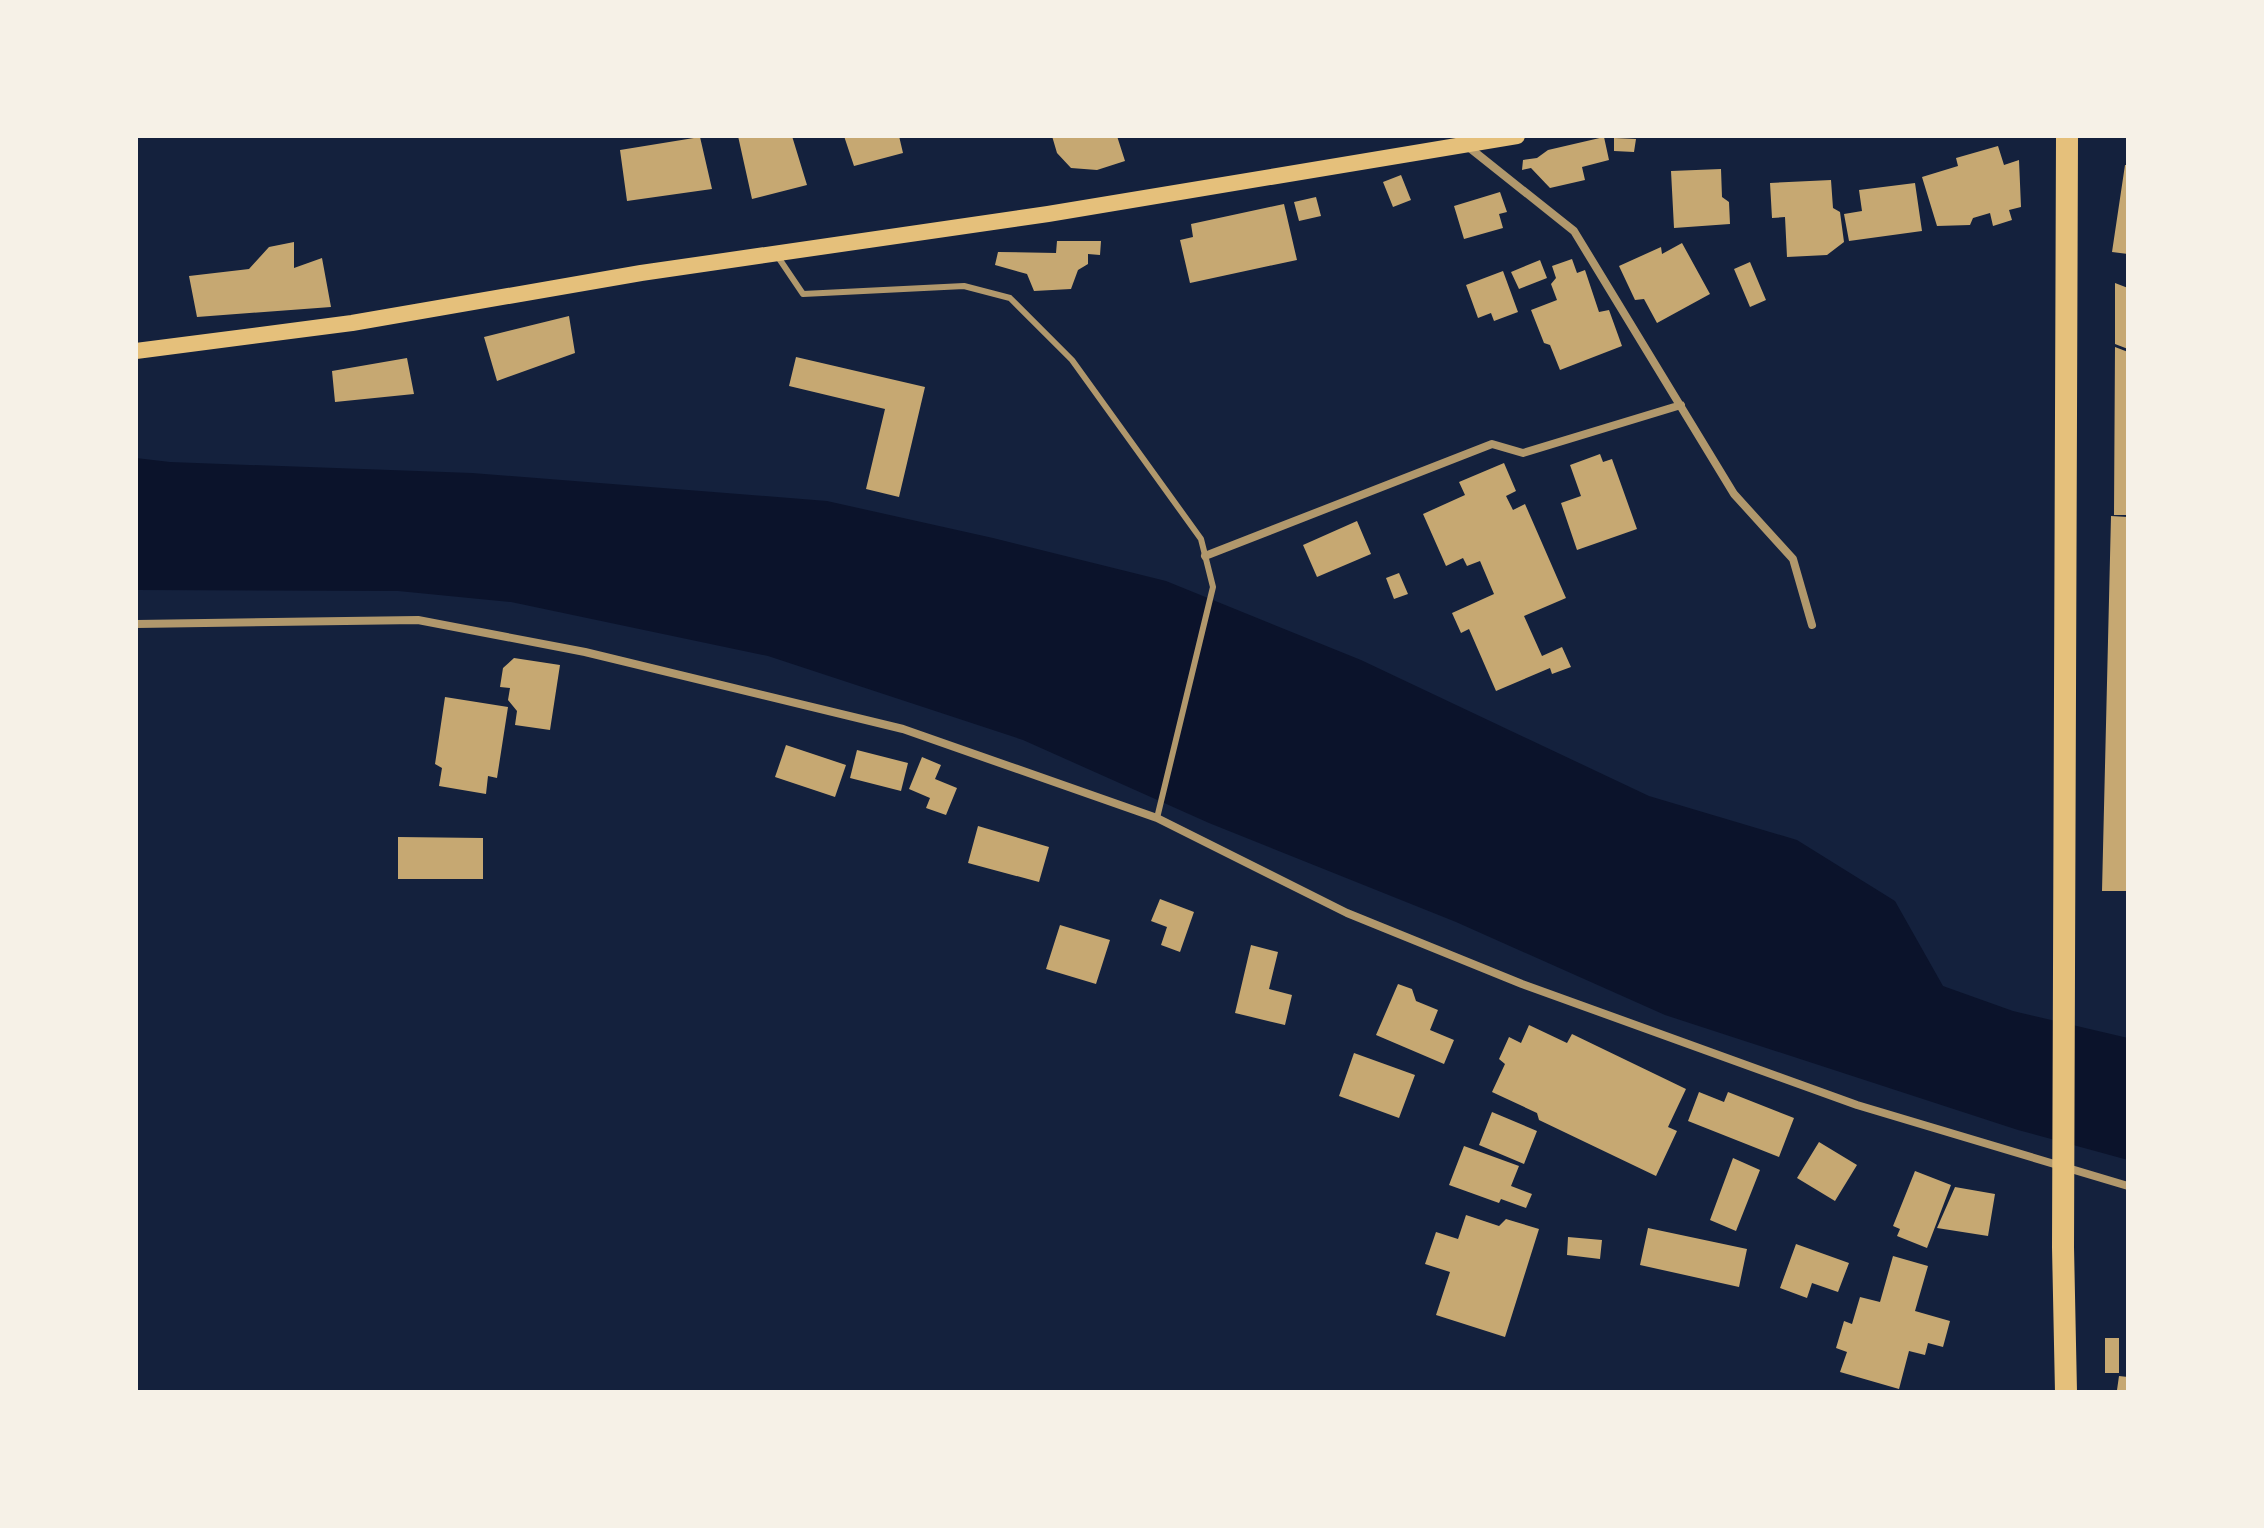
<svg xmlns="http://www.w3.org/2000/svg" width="2264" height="1528" viewBox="0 0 2264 1528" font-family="'Varela Round',sans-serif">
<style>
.water{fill:#0b132b}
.building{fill:#c6a872}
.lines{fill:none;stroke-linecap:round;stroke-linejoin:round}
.service{stroke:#b1986c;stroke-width:6}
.minor{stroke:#b1986c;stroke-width:8}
.secondary{stroke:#e5c07b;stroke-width:16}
.trunk{stroke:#e5c07b;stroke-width:22}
</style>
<rect width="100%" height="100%" fill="#14213d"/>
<path class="water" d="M136,458L170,462L472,473L827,501L993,538L1166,581L1361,660L1649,796L1797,840L1895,901L1943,986L2013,1011L2128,1038V1160L2018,1130L1665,1015L1456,922L1209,823L1023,740L768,656L511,602L398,591L136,590Z"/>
<path class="building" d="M738,136H792L807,185L752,199Z
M844,136H899L903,153L854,166Z
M1052,136H1117L1125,161L1097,170L1071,168L1057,153Z
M700,137L712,189L627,201L620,150Z
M1604,137L1609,160L1582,167L1585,180L1550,188L1531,168L1522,170L1523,160L1537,158L1548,150Z
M1614,138L1636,139L1634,152L1614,151Z
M1998,146L2004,165L2019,160L2021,207L2009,210L2012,220L1993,226L1990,213L1973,218L1970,225L1937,226L1922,177L1958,166L1956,158Z
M2125,165H2128V254L2112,252Z
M1721,169L1722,197L1729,202L1730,224L1674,228L1671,171Z
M1401,175L1411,200L1393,207L1383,182Z
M1831,180L1833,208L1840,212L1844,242L1827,255L1787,257L1785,217L1772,218L1770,183Z
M1915,183L1922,231L1849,241L1844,214L1862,211L1859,190Z
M1500,192L1507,212L1499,214L1503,228L1464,239L1454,206Z
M1316,197L1321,216L1299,221L1294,202Z
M1284,204L1297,260L1190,283L1180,240L1193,237L1191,224Z
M1057,241H1101L1100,255L1088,254V264L1078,270L1071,289L1034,291L1027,274L995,265L998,252L1056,253Z
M294,242V268L322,258L331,307L197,317L189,276L249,269L269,247Z
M1682,243L1710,294L1657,323L1644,299L1635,300L1619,266L1661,247L1662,254Z
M1572,259L1577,273L1585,270L1599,312L1609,310L1622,346L1560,370L1550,345L1544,343L1531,310L1557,300L1551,284L1556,278L1552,266Z
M1540,260L1547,278L1519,289L1511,272Z
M1750,262L1766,300L1750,307L1734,269Z
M1503,271L1518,312L1494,321L1491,313L1478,318L1466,285Z
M2115,283L2128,288V349L2115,344Z
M569,316L575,353L497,381L484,337Z
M2115,347L2128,352V515H2114Z
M796,357L925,387L899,497L866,489L885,409L789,386Z
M407,358L414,394L335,402L332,371Z
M1600,454L1603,462L1612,459L1637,529L1577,550L1561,503L1581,496L1570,465Z
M1504,463L1516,491L1506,496L1513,510L1525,504L1566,598L1524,616L1542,656L1562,647L1571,667L1552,674L1550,668L1496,691L1469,629L1461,633L1452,613L1494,594L1480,561L1467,566L1463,558L1446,566L1423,514L1465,495L1459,482Z
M2111,516L2128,517V891H2102Z
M1357,521L1371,554L1317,577L1303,545Z
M1399,573L1408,594L1394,599L1386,578Z
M514,658L560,665L550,730L515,725L517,711L508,700L510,688L500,687L503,668Z
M445,697L508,707L497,778L488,776L486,794L439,786L442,768L435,764Z
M786,745L846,765L835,797L775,777Z
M857,750L908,763L901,791L850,778Z
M922,757L941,765L935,779L957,788L946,815L926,808L930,798L909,789Z
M978,826L1049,847L1039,882L968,863Z
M398,837L483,838V879H398Z
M1160,899L1194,912L1180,952L1161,945L1167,927L1151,921Z
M1060,925L1110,940L1096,984L1046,969Z
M1251,945L1278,952L1269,989L1292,995L1285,1025L1235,1013Z
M1398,984L1412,989L1416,1001L1438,1010L1430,1030L1454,1040L1444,1064L1376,1035Z
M1529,1025L1567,1043L1572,1034L1686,1089L1668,1127L1677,1131L1656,1176L1539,1120L1537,1113L1492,1092L1505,1064L1499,1059L1509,1037L1521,1043Z
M1354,1053L1415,1075L1399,1118L1339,1096Z
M1699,1092L1724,1102L1728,1092L1794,1118L1779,1157L1688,1121Z
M1492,1112L1537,1131L1524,1164L1479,1145Z
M1819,1142L1857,1165L1835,1201L1797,1178Z
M1464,1146L1519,1166L1511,1186L1532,1194L1526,1208L1501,1199L1499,1203L1449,1185Z
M1733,1158L1760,1170L1736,1231L1710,1220Z
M1915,1171L1951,1185L1927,1248L1897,1236L1900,1229L1893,1226Z
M1955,1187L1995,1194L1988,1236L1937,1228Z
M1466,1215L1499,1226L1506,1219L1539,1229L1505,1337L1436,1315L1450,1272L1425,1264L1436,1232L1458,1239Z
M1648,1228L1747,1249L1739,1287L1640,1265Z
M1568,1237L1602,1240L1600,1259L1567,1255Z
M1796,1244L1849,1263L1838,1292L1812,1283L1807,1298L1780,1288Z
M1893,1256L1928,1266L1915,1311L1950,1321L1943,1347L1928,1343L1925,1355L1909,1351L1899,1389L1840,1372L1847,1352L1836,1348L1844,1321L1852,1324L1860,1297L1880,1302Z
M2105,1338H2119V1373H2105Z
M2119,1376L2128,1377V1392L2117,1390Z"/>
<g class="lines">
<path class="service" d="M776,254L803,294L964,286L1010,298L1072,360L1201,539L1213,587L1157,818"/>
<path class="minor" d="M1466,145L1574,231L1734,494L1793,559L1812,625
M1205,556L1492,444L1523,453L1681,405
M136,624L418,620L585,652L903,729L1157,818L1347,913L1522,984L1857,1105L2128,1186"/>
<path class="secondary" d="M136,351L352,323L641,273L1048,214L1517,136"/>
<path class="trunk" d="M2066,1392L2063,1247L2067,136"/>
</g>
<rect width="2264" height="1528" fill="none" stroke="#f6f1e7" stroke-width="276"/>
</svg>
